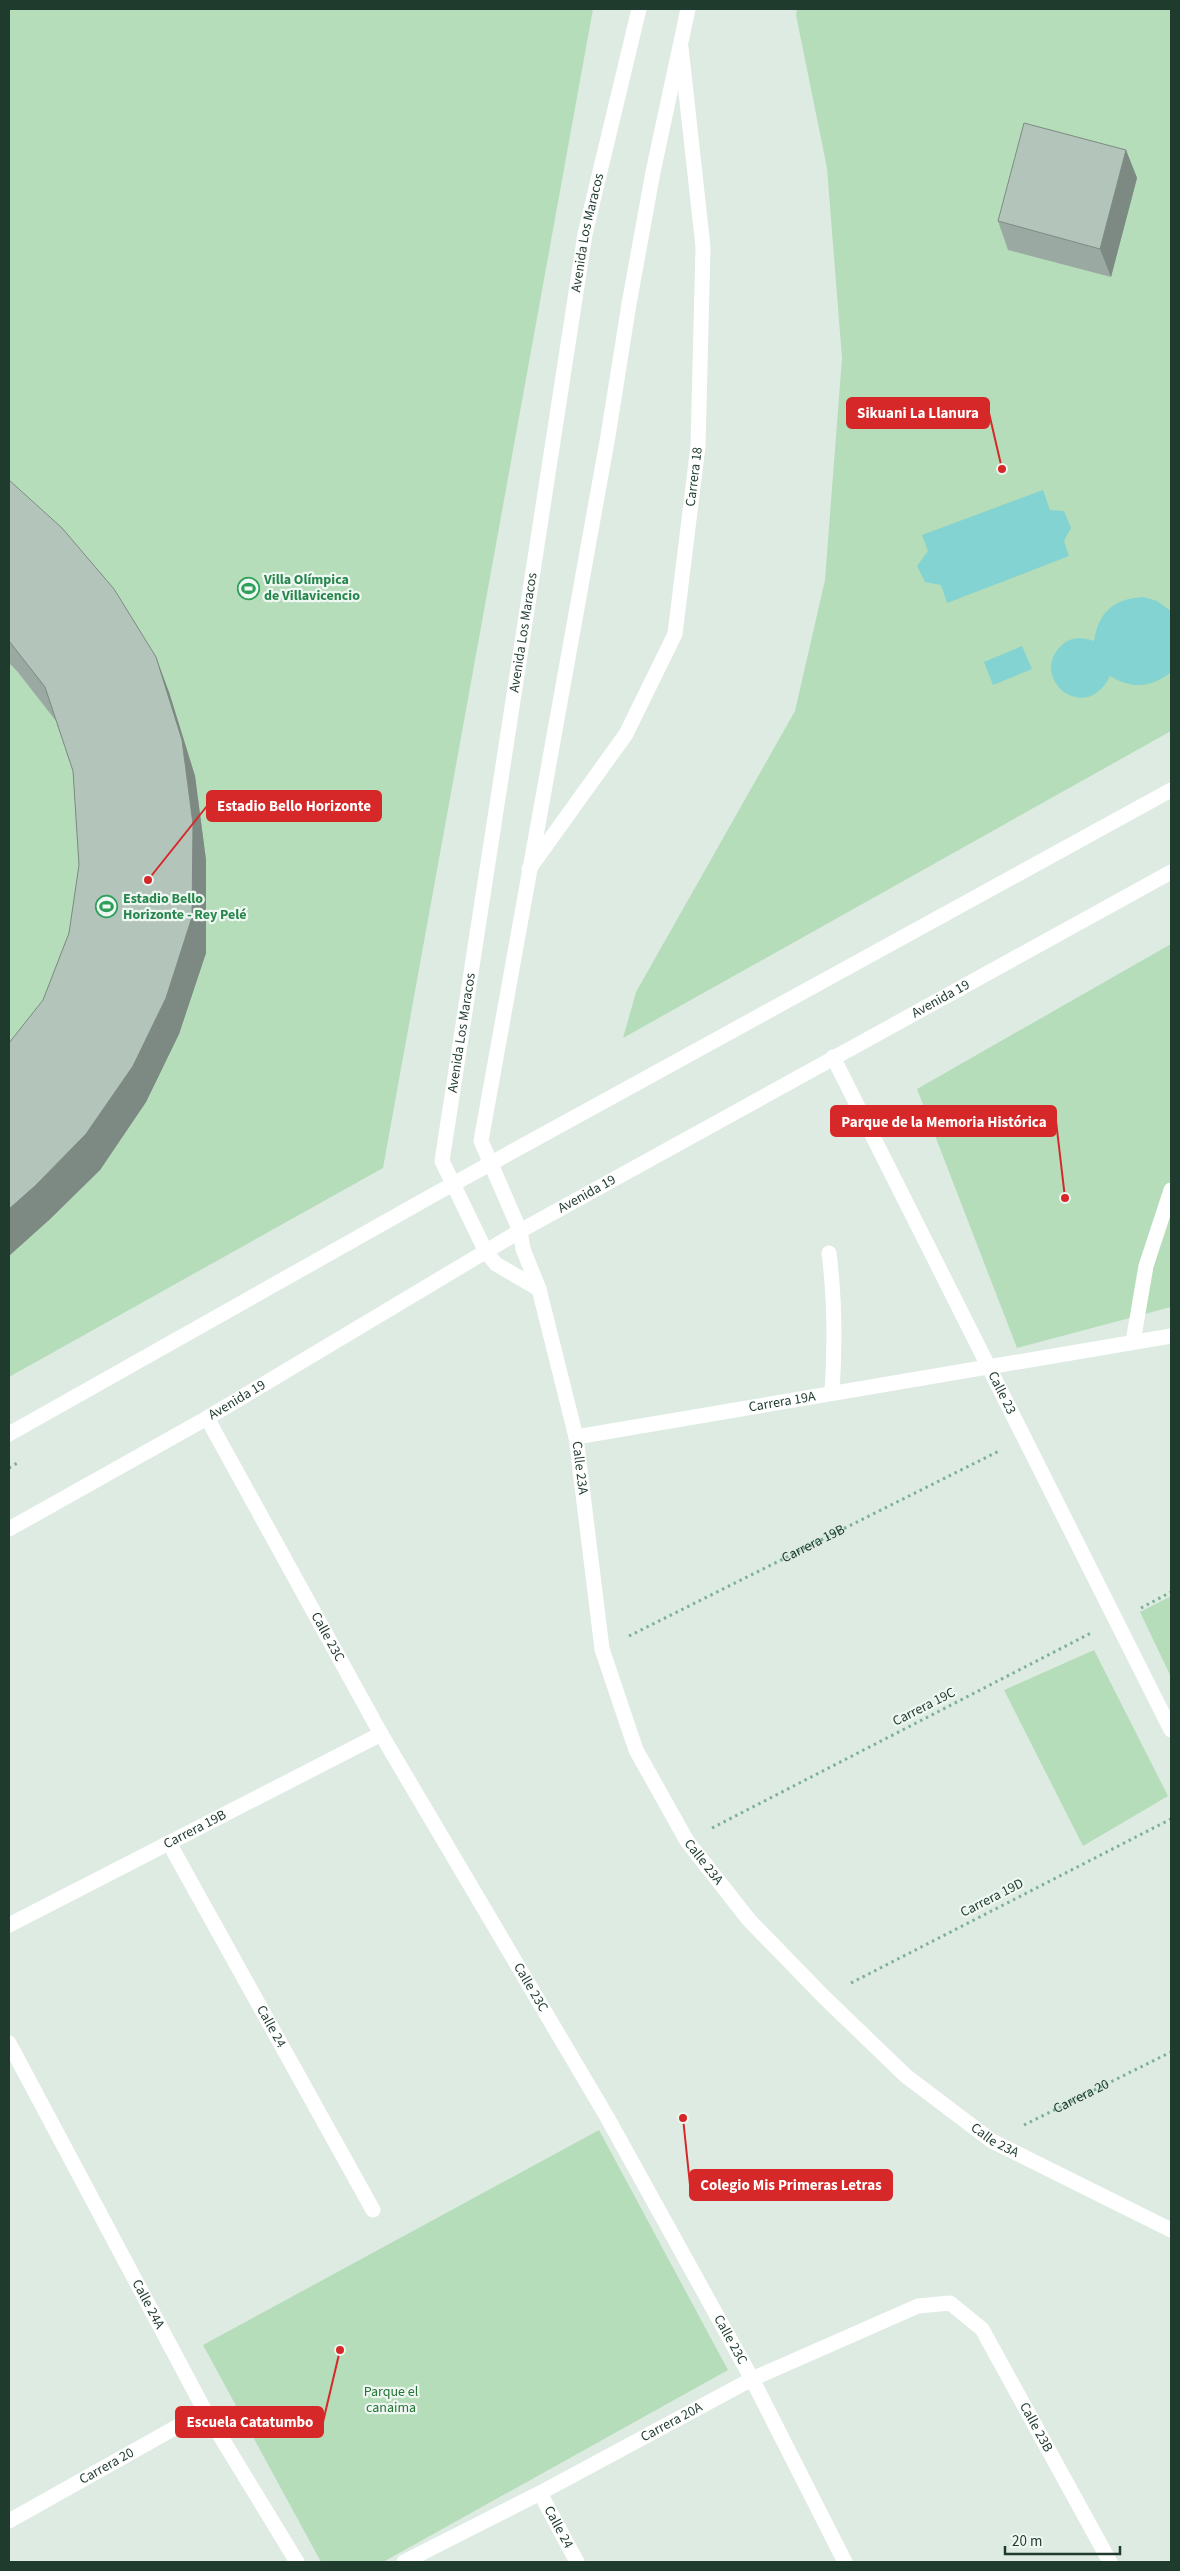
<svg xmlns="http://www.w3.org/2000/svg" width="1180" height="2571" viewBox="0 0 1180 2571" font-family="'Source Sans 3',sans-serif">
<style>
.green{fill:#b5ddb9}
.water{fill:#82d3d1}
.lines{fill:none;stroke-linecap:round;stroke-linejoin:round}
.path{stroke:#7db097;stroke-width:3;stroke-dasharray:2.5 4;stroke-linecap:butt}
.lane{stroke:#fff;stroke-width:15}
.street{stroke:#fff;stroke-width:15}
.secondary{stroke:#fff;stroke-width:15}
.wall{fill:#9aa9a1}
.shaded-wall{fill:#7d8a83}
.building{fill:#b3c5bb;stroke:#7d8a83}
.labels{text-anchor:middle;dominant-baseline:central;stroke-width:4.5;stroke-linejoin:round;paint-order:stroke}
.street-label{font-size:14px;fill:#1f3b2e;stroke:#eef7f1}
.leisure-label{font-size:14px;font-weight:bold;fill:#27864d;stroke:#eef7f1;text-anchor:start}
.park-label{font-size:14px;fill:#277437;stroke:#eef7f1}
.leader{fill:none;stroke:#d62828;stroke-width:2}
.callout-dot{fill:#d62828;stroke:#eef7f1;stroke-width:2}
.callout{fill:#d62828;stroke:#d62828;stroke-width:2}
.callout-label{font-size:15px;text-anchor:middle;font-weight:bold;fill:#fff}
</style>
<rect width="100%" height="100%" fill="#deebe3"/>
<path class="green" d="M9,9H593L383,1168L9,1377Z
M797,9H1171V731L623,1038L636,992L795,711L825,580L842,358L827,168L796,15Z
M1171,944V1307L1017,1348L917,1089Z
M1171,1596V1677L1140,1612Z
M1094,1650L1168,1796L1083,1846L1004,1690Z
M599,2130L728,2370L383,2562H321L203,2345Z"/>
<path class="water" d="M1043,490L1050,510L1064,511L1071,528L1064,541L1069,556L947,603L941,585L925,582L917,566L928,551L922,535Z
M1143,597L1157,601L1171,611L1170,673C1150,688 1132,689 1110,676C1085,727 1027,677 1062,645C1071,637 1082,637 1094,641C1099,612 1113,599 1143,597Z
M1022,646L1032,669L993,685L984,662Z"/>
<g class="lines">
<g class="path">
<path d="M9,1468L19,1462"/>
<path d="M1141,1608L1171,1592"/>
<path id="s1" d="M629,1636L999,1451"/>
<path d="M712,1828L1091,1633"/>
<path d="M851,1983L1171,1819"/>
<path id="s2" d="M1024,2125L1171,2052"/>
</g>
<path class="lane" d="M829,1253C835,1300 835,1346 832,1393
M1133,1342L1146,1266L1171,1190"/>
<g class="street">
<path id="s3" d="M529,869L626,734L675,634L698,446L703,247L681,47"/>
<path id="s4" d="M207,1418L381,1734L607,2117L752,2379L845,2562"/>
<path id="s5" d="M576,1437L1171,1336"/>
<path id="s6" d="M169,1843L373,2210"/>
<path id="s7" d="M9,1925L381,1734"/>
<path id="s8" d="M9,2043L205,2411L297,2562"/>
<path id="s9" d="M540,2493L577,2562"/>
<path id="s10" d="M9,2521L205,2411"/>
<path id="s11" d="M404,2562L540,2493L752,2379L918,2306L950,2303L982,2329L1110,2562"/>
</g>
<g class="secondary">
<path id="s12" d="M688,9L653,172L629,304L608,436L481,1141L520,1231L523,1249L539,1289L576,1437L602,1649L636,1750L687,1841L749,1920L824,1997L906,2076L992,2141L1171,2230"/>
<path id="s13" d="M833,1057L1171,1730"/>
<path id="s14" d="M539,1289L496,1264L486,1252L442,1161L585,234L639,9"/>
<path d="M9,1434L435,1194L1171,790"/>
<path id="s15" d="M9,1529L207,1418L520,1231L1171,872"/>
</g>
</g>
<path class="wall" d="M1126,150L1137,178L1111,277L1008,250L998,221Z
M9,480L169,692L195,776L206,860V953L179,1034L146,1102L100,1170L48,1221L43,1000L69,933L79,865L73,771L56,721L17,671L9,663Z"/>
<path class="shaded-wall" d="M1126,150L1137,178L1111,277L1100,249Z
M156,657L169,692L195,776L206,860V953L179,1034L146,1102L100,1170L48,1221L9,1256V1209Z"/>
<path class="building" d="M1024,123L1126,150L1100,249L998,221Z
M9,480L62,528L114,589L156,657L182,740L193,824L192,917L166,998L133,1066L86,1134L35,1186L9,1209V1043L43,1000L69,933L79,865L73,771L45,687L9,641Z"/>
<defs>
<symbol id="stadium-ring" viewBox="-11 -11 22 22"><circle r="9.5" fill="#eef7f1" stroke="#2e9e5b" stroke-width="1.5"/><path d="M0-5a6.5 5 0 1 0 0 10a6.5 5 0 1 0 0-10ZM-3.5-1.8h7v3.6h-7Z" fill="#2e9e5b"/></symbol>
</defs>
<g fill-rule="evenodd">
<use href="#stadium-ring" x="236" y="576" width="25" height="25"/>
<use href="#stadium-ring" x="94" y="894" width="25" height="25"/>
</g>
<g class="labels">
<g class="street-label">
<text stroke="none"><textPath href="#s14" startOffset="1106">Avenida Los Maracos</textPath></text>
<text stroke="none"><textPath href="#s3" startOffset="436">Carrera 18</textPath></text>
<text stroke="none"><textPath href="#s14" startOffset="701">Avenida Los Maracos</textPath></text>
<text stroke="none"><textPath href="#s15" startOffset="1072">Avenida 19</textPath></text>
<text stroke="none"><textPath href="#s14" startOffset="296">Avenida Los Maracos</textPath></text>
<text stroke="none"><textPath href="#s15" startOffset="668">Avenida 19</textPath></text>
<text stroke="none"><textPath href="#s13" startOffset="376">Calle 23</textPath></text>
<text stroke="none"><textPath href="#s15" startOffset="262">Avenida 19</textPath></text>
<text stroke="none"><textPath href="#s5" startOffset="209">Carrera 19A</textPath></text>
<text stroke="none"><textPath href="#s12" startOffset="1494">Calle 23A</textPath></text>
<text stroke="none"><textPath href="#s1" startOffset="206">Carrera 19B</textPath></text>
<text stroke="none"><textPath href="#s4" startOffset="250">Calle 23C</textPath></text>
<text transform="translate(924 1707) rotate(-27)">Carrera 19C</text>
<text stroke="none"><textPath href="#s7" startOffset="209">Carrera 19B</textPath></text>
<text stroke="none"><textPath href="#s12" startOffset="1914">Calle 23A</textPath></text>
<text transform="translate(992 1898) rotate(-27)">Carrera 19D</text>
<text stroke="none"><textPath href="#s4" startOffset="655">Calle 23C</textPath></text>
<text stroke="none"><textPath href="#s6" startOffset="210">Calle 24</textPath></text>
<text stroke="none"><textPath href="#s2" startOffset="64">Carrera 20</textPath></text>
<text stroke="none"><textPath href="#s12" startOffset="2319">Calle 23A</textPath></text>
<text stroke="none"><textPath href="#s8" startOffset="296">Calle 24A</textPath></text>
<text stroke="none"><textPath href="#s4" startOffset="1060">Calle 23C</textPath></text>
<text stroke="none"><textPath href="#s11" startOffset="302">Carrera 20A</textPath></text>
<text stroke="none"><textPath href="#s11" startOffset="760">Calle 23B</textPath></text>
<text stroke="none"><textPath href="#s10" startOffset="112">Carrera 20</textPath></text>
<text stroke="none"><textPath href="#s9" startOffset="39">Calle 24</textPath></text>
</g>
<g class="leisure-label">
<text x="264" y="580">Villa Olímpica<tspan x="264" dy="16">de Villavicencio</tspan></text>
<text x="123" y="899">Estadio Bello<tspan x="123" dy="16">Horizonte - Rey Pelé</tspan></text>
</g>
<g class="park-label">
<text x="391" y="2392">Parque el<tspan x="391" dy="16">canaima</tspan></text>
</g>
</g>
<path class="leader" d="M1002 469L989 413M148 880L207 806M1065 1198L1056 1121M683 2118L690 2185M340 2350L323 2422"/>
<g class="callout-dot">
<circle cx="1002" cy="469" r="5"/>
<circle cx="148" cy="880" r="5"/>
<circle cx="1065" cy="1198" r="5"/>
<circle cx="683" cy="2118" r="5"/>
<circle cx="340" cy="2350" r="5"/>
</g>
<g class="callout">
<rect x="847" y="398" width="142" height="30" rx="5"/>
<rect x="207" y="791" width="174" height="30" rx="5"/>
<rect x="831" y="1106" width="225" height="30" rx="5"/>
<rect x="690" y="2170" width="202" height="30" rx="5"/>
<rect x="176" y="2407" width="147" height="30" rx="5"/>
</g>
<g class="callout-label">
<text x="918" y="418">Sikuani La Llanura</text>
<text x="294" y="811">Estadio Bello Horizonte</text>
<text x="944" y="1127">Parque de la Memoria Histórica</text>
<text x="791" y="2190">Colegio Mis Primeras Letras</text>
<text x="250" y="2427">Escuela Catatumbo</text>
</g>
<rect width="1180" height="2571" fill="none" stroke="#1f3b2e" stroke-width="20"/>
<path d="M1005 2546v8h115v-8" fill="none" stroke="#1f3b2e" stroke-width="2.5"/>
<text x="1012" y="2546" font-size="15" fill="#1f3b2e" stroke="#eef7f1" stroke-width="4" paint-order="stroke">20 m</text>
</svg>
